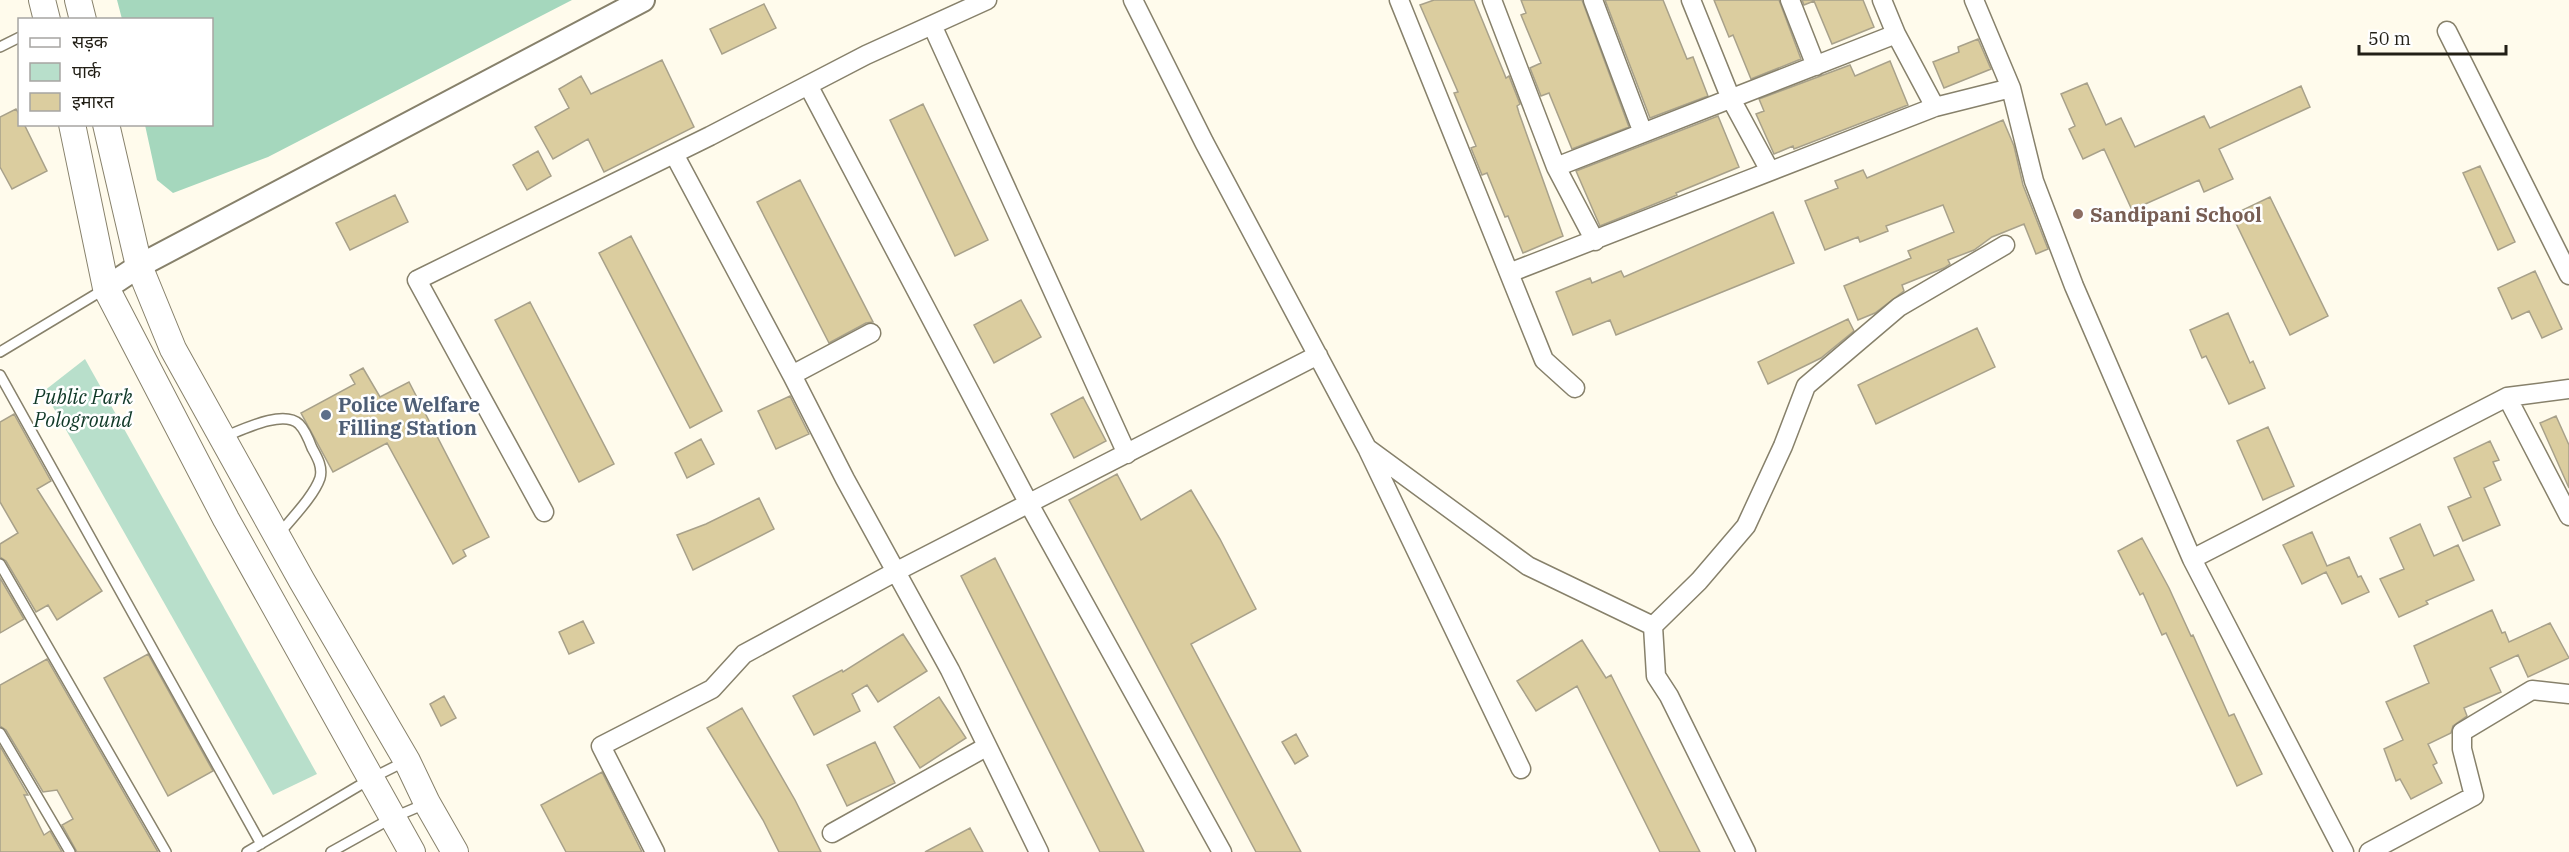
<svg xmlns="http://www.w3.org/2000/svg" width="2569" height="852" viewBox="0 0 2569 852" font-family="'IBM Plex Serif','Noto Sans Devanagari',serif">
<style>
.green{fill:#b8dfcb}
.forest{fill:#a5d7bd}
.building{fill:#dbcd9f;stroke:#a8a18a;stroke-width:1.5}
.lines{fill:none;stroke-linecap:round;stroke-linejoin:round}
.service-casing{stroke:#87816b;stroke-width:12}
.minor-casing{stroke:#87816b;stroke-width:21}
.tertiary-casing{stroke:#87816b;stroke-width:26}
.secondary-casing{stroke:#87816b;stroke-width:28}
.service{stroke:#fff;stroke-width:9}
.minor{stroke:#fff;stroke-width:18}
.tertiary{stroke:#fff;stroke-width:22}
.secondary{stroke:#fff;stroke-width:26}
.education-dot{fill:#8d6e63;stroke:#fff;stroke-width:2}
.service-dot{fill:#5c6f8a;stroke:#fff;stroke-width:2}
.labels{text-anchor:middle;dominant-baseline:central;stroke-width:5;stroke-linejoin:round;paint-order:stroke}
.education-label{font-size:20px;font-weight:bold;fill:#785e54;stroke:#fff;text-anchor:start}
.park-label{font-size:20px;font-style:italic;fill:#103928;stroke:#fff}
.service-label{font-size:20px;font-weight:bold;fill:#4e5e75;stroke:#fff;text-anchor:start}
</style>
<rect width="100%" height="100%" fill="#fffbec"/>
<path class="green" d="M85,359L317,774L273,795L44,391Z"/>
<path class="forest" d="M117,0H572L268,157L173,193L157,180L145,125L212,124V20L122,19Z"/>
<path class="building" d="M1434,0H1474L1504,73L1506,78L1509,76L1520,104L1517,106L1519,113L1563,236L1523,253L1508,216L1505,217L1487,173L1482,175L1471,148L1476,146L1454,93L1458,92L1420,5Z
M1521,0H1582L1629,127L1572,149L1549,93L1541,96L1530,68L1541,63L1521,15L1526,13Z
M1605,0H1663L1687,59L1693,57L1708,96L1650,118Z
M1714,0H1779L1801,59L1751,79L1733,35L1729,37Z
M1802,0H1863L1874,27L1832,44L1814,1L1804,5Z
M764,4L776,28L722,54L710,29Z
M1978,39L1991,69L1944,88L1933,62L1959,52L1958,47Z
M662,60L694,127L604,172L588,139L553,159L535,127L569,108L559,89L581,76L591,94Z
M1890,61L1908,105L1794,149L1793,146L1774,154L1756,114L1764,111L1759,99L1850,65L1855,76Z
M2087,83L2106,125L2121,118L2135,147L2204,116L2210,128L2301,86L2310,107L2219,149L2233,179L2204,192L2199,180L2132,210L2104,149L2083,159L2069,129L2075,126L2061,94Z
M923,104L988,240L955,256L890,120Z
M16,109L20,116V124H24L47,171L12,189L0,167V117Z
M1718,116L1739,167L1676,193L1677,195L1600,226L1576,171Z
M2003,120L2014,146L2023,185L2048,249L2036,254L2024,224L1992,237L1974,250L1948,260L1950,264L1944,268L1902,285L1904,291L1875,313L1858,320L1844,286L1911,258L1908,251L1954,232L1943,205L1886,226L1888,231L1860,242L1858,237L1825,250L1805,201L1838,188L1835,181L1863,170L1867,178Z
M538,151L551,176L527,190L513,165Z
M2480,166L2515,242L2498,250L2463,173Z
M800,180L873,322L866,323L829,343L757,202Z
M395,195L408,222L350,250L336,223Z
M2270,197L2328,316L2290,335L2232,215Z
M1773,212L1794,263L1616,335L1610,320L1573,335L1556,292L1590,278L1592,283L1621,271L1624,277Z
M631,236L722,411L690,428L599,253Z
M2535,271L2562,329L2542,338L2529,311L2512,319L2498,288Z
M1021,300L1041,337L994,363L974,325Z
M530,302L614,464L579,482L495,320Z
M2228,313L2250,363L2253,361L2265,388L2229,404L2206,356L2202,358L2190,330Z
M1848,319L1854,331L1821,358L1768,384L1758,362Z
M1977,328L1995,367L1876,424L1858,385Z
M363,368L380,397L409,382L489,537L463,550L466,556L453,564L387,443L333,472L301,413L355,384L350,375Z
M790,396L809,434L776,449L758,411Z
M1083,397L1106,441L1074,458L1051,414Z
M14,414L51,481L37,489L102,591L57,620L48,605L36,612L6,561L0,557V544L18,533L0,502V422Z
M2556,416L2569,445V488L2540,423Z
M2268,427L2294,486L2263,500L2237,441Z
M701,439L714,464L687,478L675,453Z
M2490,441L2499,460L2493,462L2501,480L2484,488L2500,525L2463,541L2448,507L2471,497L2454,458Z
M1117,474L1141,520L1191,490L1220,539L1256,609L1191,644L1301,852H1256L1069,500Z
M759,498L774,529L693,570L677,535L706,524Z
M2420,524L2434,556L2458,545L2474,580L2426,601L2428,604L2399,617L2380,579L2404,569L2390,538Z
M2312,532L2327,566L2349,557L2358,577L2361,576L2369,592L2342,604L2326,572L2302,584L2283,545Z
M2142,538L2169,588L2191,636L2193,635L2229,716L2234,714L2262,774L2237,786L2166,633L2162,635L2143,593L2140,595L2118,551Z
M995,558L1144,852H1100L961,576Z
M0,578L24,619L0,633Z
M2492,610L2502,633L2505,632L2509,642L2550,623L2569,658L2528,677L2518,655L2490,668L2501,692L2464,708L2467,716L2453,726L2451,733L2428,744L2437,763L2433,765L2442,783L2411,799L2400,779L2396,781L2384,749L2403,740L2386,702L2429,683L2414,646Z
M583,621L594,643L569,654L559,632Z
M903,634L927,671L878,702L867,685L852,694L860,711L814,735L793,696L842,670L843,672Z
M1582,640L1606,678L1611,675L1700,852H1660L1577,686L1536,711L1517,681Z
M148,654L213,771L168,796L104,678Z
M47,659L158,852H77L62,825L73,819L57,790L43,792L6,730L0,726V685Z
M444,696L456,718L441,726L430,704Z
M939,697L966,738L920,768L894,727Z
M742,708L795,800L821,852H779L763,820L707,728Z
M1296,734L1308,756L1295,764L1282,742Z
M875,742L895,783L847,806L827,765Z
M0,746L28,795H24L44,835L50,831L62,852H0Z
M602,772L642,852H566L541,805Z
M970,828L983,852H925Z"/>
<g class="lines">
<defs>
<path id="service" d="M0,47L20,37
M0,352L103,290
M0,375L261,844
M224,437C242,430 283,409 299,424C305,430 309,440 312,448C317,457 323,467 320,478C314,496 291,519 279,534
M0,564L166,852
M0,733L70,852
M247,852L372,778L406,761
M331,852L392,818L425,804"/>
<path id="minor" d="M1133,0L1204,142L1367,448L1528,566L1653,626
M1399,0L1544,360L1575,388
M1492,0L1556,167L1595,241
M1593,0L1643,133
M1691,0L1731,99L1770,171
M1790,0L1816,66
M1882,0L1896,34L1935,107
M1974,0L2011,88L2034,181L2074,286L2192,559L2344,852
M932,25L1127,454
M2447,31L2569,275
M808,85L1029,504L1222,852
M674,154L792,375
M1556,167L1896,34
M1509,273L1935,107L2011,88
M871,333L792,375L845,479L950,670L1039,852
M2507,397L2569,516
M1368,450L1521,769
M544,512L417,280L710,136L866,55L987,0
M2192,559L2507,397L2569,389
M832,833L986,747
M655,852L601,746L712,689L744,654L895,572L1318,355
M1746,852L1669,696L1656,676L1653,626L1699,581L1746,526L1783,446L1806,386L1899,307L2005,245
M2369,852L2474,796L2462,749V732L2532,690L2569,694"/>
<path id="tertiary" d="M106,288L139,266L643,0"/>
<path id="secondary" d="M42,0L47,20
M78,0L83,20
M72,124L106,288L226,519L412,852
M106,124L139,266L173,349L302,581L407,761L427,803L455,852"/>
</defs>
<use href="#service" class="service-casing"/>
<use href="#minor" class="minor-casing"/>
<use href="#tertiary" class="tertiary-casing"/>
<use href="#secondary" class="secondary-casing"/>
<use href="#service" class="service"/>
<use href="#minor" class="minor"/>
<use href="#tertiary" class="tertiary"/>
<use href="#secondary" class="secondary"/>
</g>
<circle class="education-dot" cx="2078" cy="214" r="6"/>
<circle class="service-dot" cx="326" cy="415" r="6"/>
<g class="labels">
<g class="education-label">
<text x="2090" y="214">Sandipani School</text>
</g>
<g class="park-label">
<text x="83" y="396">Public Park<tspan x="83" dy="23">Pologround</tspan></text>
</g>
<g class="service-label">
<text x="338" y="404">Police Welfare<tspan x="338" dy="23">Filling Station</tspan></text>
</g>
</g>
<rect x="18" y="18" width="195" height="108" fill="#ffffff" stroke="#a7a5a2" stroke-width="1.5"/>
<rect x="30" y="38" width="30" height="9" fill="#ffffff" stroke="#a7a5a2" stroke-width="1.5"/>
<text x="72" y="48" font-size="18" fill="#221f16">सड़क</text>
<rect x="30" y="63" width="30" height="18" fill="#b8dfcb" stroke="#a7a5a2" stroke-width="1.5"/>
<text x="72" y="78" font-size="18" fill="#221f16">पार्क</text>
<rect x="30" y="93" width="30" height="18" fill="#dbcd9f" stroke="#a7a5a2" stroke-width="1.5"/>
<text x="72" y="108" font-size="18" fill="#221f16">इमारत</text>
<path d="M2359 45v9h147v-9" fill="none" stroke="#221f16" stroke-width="3"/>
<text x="2368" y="45" font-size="18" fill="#221f16" stroke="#ffffff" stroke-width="4.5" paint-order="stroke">50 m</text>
</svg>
